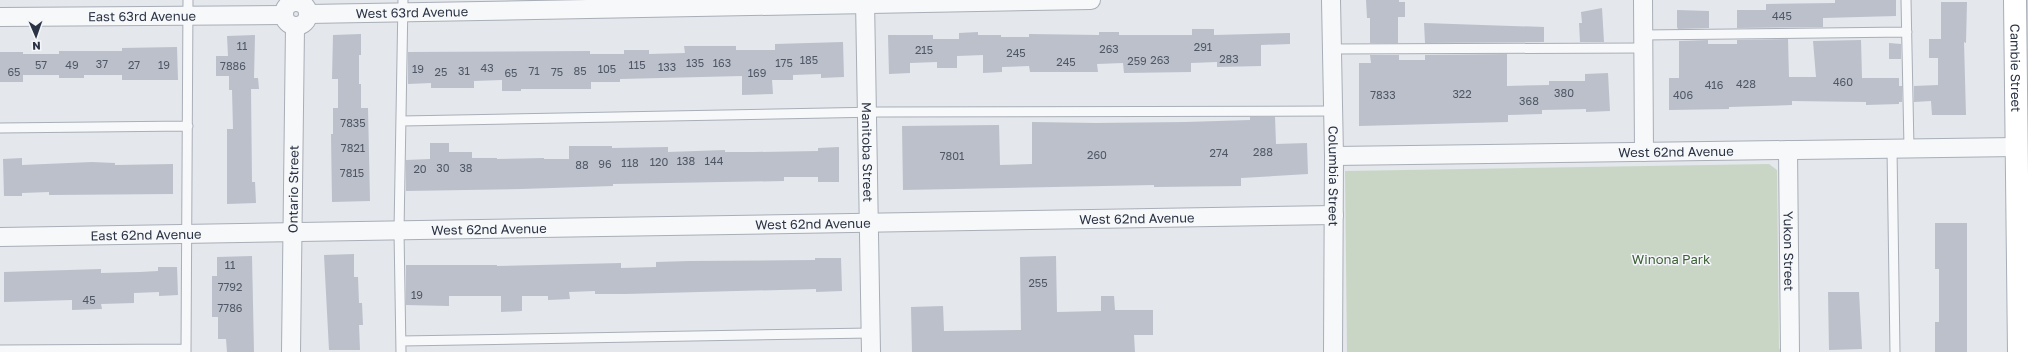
<svg xmlns="http://www.w3.org/2000/svg" width="2028" height="352" viewBox="0 0 2028 352" font-family="'Golos Text',sans-serif">
<style>
.green{fill:#c9d6c5}
.building{fill:#bbc0ca}
.lines{fill:none;stroke-linecap:round;stroke-linejoin:round}
.lane-casing{stroke:#a9aeb7;stroke-width:11}
.street-casing{stroke:#a9aeb7;stroke-width:20}
.secondary-casing{stroke:#a9aeb7;stroke-width:24}
.lane{stroke:#f7f8fa;stroke-width:9}
.street{stroke:#f7f8fa;stroke-width:18}
.secondary{stroke:#fff;stroke-width:22}
.labels{text-anchor:middle;dominant-baseline:central;stroke-width:3;stroke-linejoin:round;paint-order:stroke}
.number-label{font-size:11px;fill:#4f5766}
.street-label{font-size:13px;fill:#2b3445;stroke:#f4f6f9}
.park-label{font-size:13px;fill:#3f6138;stroke:#f4f6f9}
</style>
<rect width="100%" height="100%" fill="#e4e7ec"/>
<path class="green" d="M2024,0H2028V128H2026Z
M1769,164L1777,170L1779,348L1781,352H1347L1345,171Z"/>
<path class="building" d="M1366,0H1399V2H1405V17H1398V43H1370V18H1367Z
M1835,0H1896V16L1823,18V27L1737,28V10H1766V4L1835,3Z
M1941,2H1967L1966,43L1964,42L1966,115H1932L1931,101L1914,102V86L1938,85V58H1929V39H1941Z
M1602,8L1604,42H1580L1579,23H1582L1581,12Z
M1677,10L1709,11V28L1678,29L1677,27Z
M1424,23L1544,27V42L1425,43Z
M1192,29H1214V35L1290,33V44L1261,45V66L1217,67V62L1191,63V72L1124,73L1123,63L1097,64L1098,72H1030L1029,66L1002,67V72L983,73V55L957,56V68H937V62L910,63V73L889,74L888,35H933V39H959V33L978,32V35H1001V37H1029V34L1099,35V32H1119V35H1192Z
M361,34V55H359V84H361V108H368L370,201L332,202L331,134H333V108H338V79H332L333,35Z
M255,35L254,78H258L259,89H251L252,182H255L256,203L227,204V129H233L232,90H229V76H216V56H228L227,36Z
M1788,39L1789,77H1816L1813,41L1861,40L1862,78H1899V86H1902V102H1899V104L1866,105V102L1792,101V105L1729,107V109L1669,110V78H1679V41L1708,40V44H1737V40Z
M843,42L844,77L821,78V74L793,75V80H772L773,94L742,95V76L620,79V82H591V89H521V91H502V80L474,81V88H431V83L408,84V52L590,51V54H624V50H649V54L685,53L684,46H736V50H775V44Z
M1889,43L1901,44V59H1889Z
M177,47L178,80H122V75H84V78H59V75H23V82H0V52H23V54H59V51H122V48Z
M1507,54V86L1549,85V81H1585V74L1608,73L1610,111L1586,112V109L1542,110V114L1508,115V122L1359,126V63H1371L1370,55H1399V60H1425V55Z
M1250,117H1275L1276,144L1307,143L1308,174L1241,178V186L1154,187V185L903,190L902,126L999,125L1000,165L1032,164V122L1096,123L1186,122L1250,120Z
M430,143H449V152H472V158H497V159L544,158V159H569V146H612V148L668,147V152L725,150V152H754L818,151V148L839,147V182H818V177H784V181L613,184V186L521,189L406,191V160L430,159Z
M22,158V165L92,162L115,163V165L173,164V194L49,195V192L22,193V196H4L3,159Z
M1935,223H1967V352H1935V322H1939V269H1935Z
M354,254V277H358L359,303H362L363,325H359L360,350H329L324,255Z
M252,256L254,352H227L226,339H218V317H212V276H217V257Z
M1056,256L1057,312L1101,311V296H1114L1115,310H1153V335H1134L1135,352H912L911,307L943,306L944,331L1021,330L1020,257Z
M815,258H841L842,291L816,292V289L625,294H595V291L569,292L570,299L548,300V296H522V311L501,312V296H449V306L406,305V265H497V266L621,263V268L656,267V262L689,261L815,260Z
M158,267H177L178,295L159,296V292L134,293V303L101,304L102,309L72,310V300L4,302V272L101,269V273L140,272L158,271Z
M1828,292H1859L1862,349L1829,350Z"/>
<g class="lines">
<defs>
<path id="lane" d="M1906,0L1909,148
M1642,35L1907,32
M1332,49L1642,48
M402,121L880,112L1333,111
M0,128L188,126
M1892,149L1895,352
M401,341L871,333
M0,350L186,349
M186,352L188,0
M401,352L399,231L403,0"/>
<g id="street">
<path id="s1" d="M865,0L871,352"/>
<path id="s2" d="M1331,0L1334,156L1333,352"/>
<path d="M1643,0L1644,152"/>
<circle cx="296" cy="14" r="12"/>
<path id="s3" d="M308,14L1091,0"/>
<path id="s4" d="M0,17L284,15"/>
<path id="s5" d="M1788,150L1790,352"/>
<path id="s6" d="M1334,156L2017,147"/>
<path id="s7" d="M0,237L1334,215"/>
<path id="s8" d="M291,352L295,27"/>
</g>
<g id="secondary">
<path id="s9" d="M2015,0L2019,352"/>
</g>
</defs>
<use href="#lane" class="lane-casing"/>
<use href="#street" class="street-casing"/>
<use href="#secondary" class="secondary-casing"/>
<use href="#lane" class="lane"/>
<use href="#street" class="street"/>
<use href="#secondary" class="secondary"/>
</g>
<g class="labels">
<g class="number-label">
<text x="1782" y="15">445</text>
<text x="242" y="45">11</text>
<text x="1203" y="46">291</text>
<text x="1109" y="48">263</text>
<text x="924" y="49">215</text>
<text x="1016" y="52">245</text>
<text x="1229" y="58">283</text>
<text x="809" y="59">185</text>
<text x="1160" y="59">263</text>
<text x="1137" y="60">259</text>
<text x="1066" y="61">245</text>
<text x="695" y="62">135</text>
<text x="722" y="62">163</text>
<text x="784" y="62">175</text>
<text x="102" y="63">37</text>
<text x="41" y="64">57</text>
<text x="72" y="64">49</text>
<text x="134" y="64">27</text>
<text x="164" y="64">19</text>
<text x="637" y="64">115</text>
<text x="233" y="65">7886</text>
<text x="667" y="66">133</text>
<text x="487" y="67">43</text>
<text x="418" y="68">19</text>
<text x="607" y="68">105</text>
<text x="464" y="70">31</text>
<text x="534" y="70">71</text>
<text x="580" y="70">85</text>
<text x="14" y="71">65</text>
<text x="441" y="71">25</text>
<text x="557" y="71">75</text>
<text x="511" y="72">65</text>
<text x="757" y="72">169</text>
<text x="1843" y="81">460</text>
<text x="1746" y="83">428</text>
<text x="1714" y="84">416</text>
<text x="1564" y="92">380</text>
<text x="1462" y="93">322</text>
<text x="1383" y="94">7833</text>
<text x="1683" y="94">406</text>
<text x="1529" y="100">368</text>
<text x="353" y="122">7835</text>
<text x="353" y="147">7821</text>
<text x="1263" y="151">288</text>
<text x="1219" y="152">274</text>
<text x="1097" y="154">260</text>
<text x="952" y="155">7801</text>
<text x="686" y="160">138</text>
<text x="714" y="160">144</text>
<text x="659" y="161">120</text>
<text x="630" y="162">118</text>
<text x="605" y="163">96</text>
<text x="582" y="164">88</text>
<text x="443" y="167">30</text>
<text x="466" y="167">38</text>
<text x="420" y="168">20</text>
<text x="352" y="172">7815</text>
<text x="230" y="264">11</text>
<text x="1038" y="282">255</text>
<text x="230" y="286">7792</text>
<text x="417" y="294">19</text>
<text x="89" y="299">45</text>
<text x="230" y="307">7786</text>
</g>
<g class="street-label">
<text stroke="none"><textPath href="#s3" startOffset="104">West 63rd Avenue</textPath></text>
<text stroke="none"><textPath href="#s4" startOffset="142">East 63rd Avenue</textPath></text>
<text stroke="none"><textPath href="#s9" startOffset="68">Cambie Street</textPath></text>
<text stroke="none"><textPath href="#s1" startOffset="152">Manitoba Street</textPath></text>
<text stroke="none"><textPath href="#s6" startOffset="342">West 62nd Avenue</textPath></text>
<text stroke="none"><textPath href="#s2" startOffset="176">Columbia Street</textPath></text>
<text stroke="none"><textPath href="#s8" startOffset="163">Ontario Street</textPath></text>
<text stroke="none"><textPath href="#s7" startOffset="1137">West 62nd Avenue</textPath></text>
<text stroke="none"><textPath href="#s7" startOffset="813">West 62nd Avenue</textPath></text>
<text stroke="none"><textPath href="#s7" startOffset="489">West 62nd Avenue</textPath></text>
<text stroke="none"><textPath href="#s7" startOffset="146">East 62nd Avenue</textPath></text>
<text stroke="none"><textPath href="#s5" startOffset="101">Yukon Street</textPath></text>
</g>
<g class="park-label">
<text x="1671" y="259">Winona Park</text>
</g>
</g>
<g transform="translate(36 36) rotate(178)" stroke="#f4f6f9" stroke-width="3" paint-order="stroke">
<path d="M0-3L7 15L0 10L-7 15Z" fill="#2b3445"/>
<text y="-6" font-size="11" font-weight="bold" text-anchor="middle" fill="#2b3445">N</text>
</g>
</svg>
